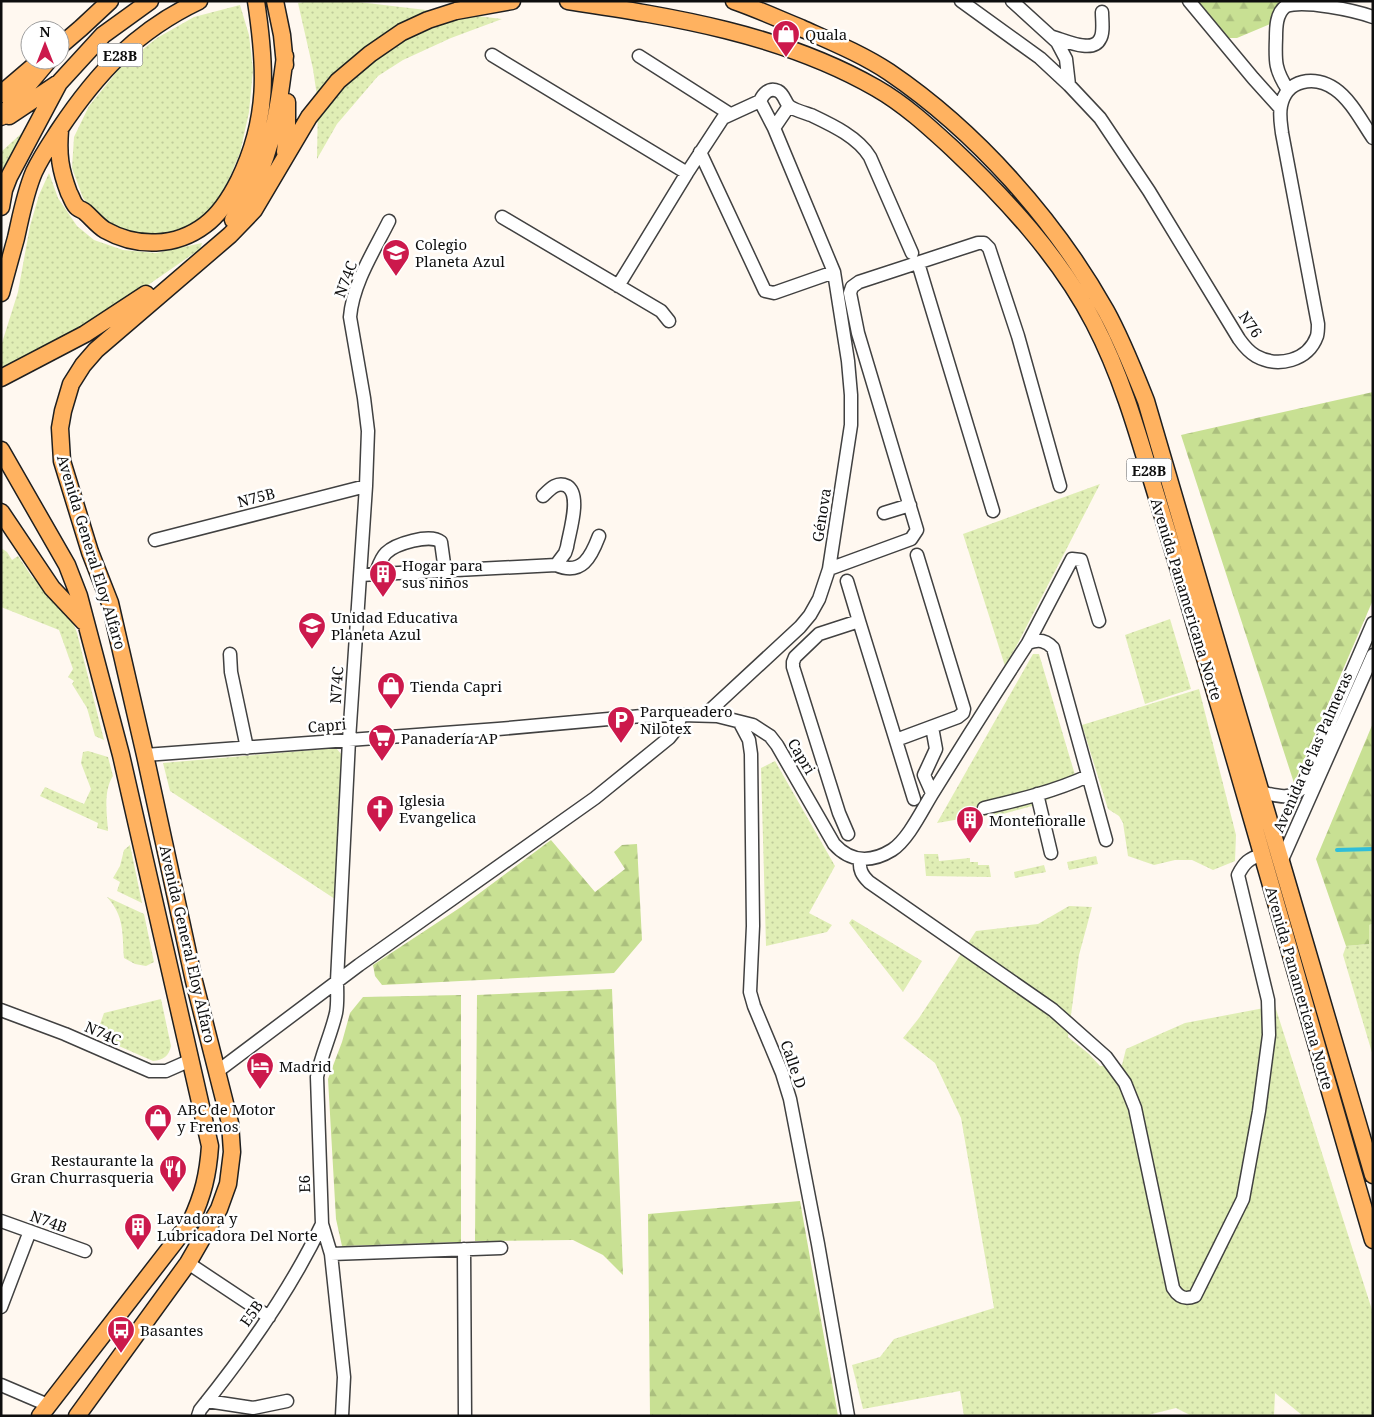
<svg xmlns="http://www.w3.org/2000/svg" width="1374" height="1417" viewBox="0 0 1374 1417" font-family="'Noto Serif',serif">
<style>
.green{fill:url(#green-dots)}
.forest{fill:url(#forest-firs)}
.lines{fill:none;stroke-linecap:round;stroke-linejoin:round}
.stream{stroke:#30bed9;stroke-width:4}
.minor-casing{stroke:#414141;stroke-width:15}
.major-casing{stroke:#1f1f1f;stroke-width:19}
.minor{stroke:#fff;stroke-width:12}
.major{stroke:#ffb260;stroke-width:16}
.labels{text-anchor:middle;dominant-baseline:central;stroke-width:5;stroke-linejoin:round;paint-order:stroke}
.shield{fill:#fff;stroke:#565656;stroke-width:1}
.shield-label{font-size:14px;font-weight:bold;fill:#0e0e0e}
.poi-label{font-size:15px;fill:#0e0e0e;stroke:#fff;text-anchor:start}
.street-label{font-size:15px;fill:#0e0e0e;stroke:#fff}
</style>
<defs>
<pattern id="green-dots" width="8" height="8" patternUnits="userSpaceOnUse" patternTransform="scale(1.25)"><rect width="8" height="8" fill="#e0eeb5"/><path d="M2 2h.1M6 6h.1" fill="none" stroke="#bfcb9a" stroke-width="1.8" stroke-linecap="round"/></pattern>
<pattern id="forest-firs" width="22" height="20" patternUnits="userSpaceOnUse" patternTransform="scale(1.25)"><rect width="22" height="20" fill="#c8e093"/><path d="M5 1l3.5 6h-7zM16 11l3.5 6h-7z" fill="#abbf7e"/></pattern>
</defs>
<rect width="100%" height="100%" fill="#fff8f0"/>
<path class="green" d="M311,1H350L502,19L451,38L403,60L378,76L337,124L317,159L318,103L313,69L298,3Z
M240,5L249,35L253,70L249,112L240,153L228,181L215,203L198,223L175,233L150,237L123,230L98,215L83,198L72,168L74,137L89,106L120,68L157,38L194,17Z
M34,122L1,203V152Z
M49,173L58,198L77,226L94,240L123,250L156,253L202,243L200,249L138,292L86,325L1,369V346L18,292L30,226L39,195Z
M1100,484L1018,643L1005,666L963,534Z
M1,548L7,552L12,560L18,556L32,577L40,583L65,611L73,622L77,633L104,740L95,736L87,708L72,684L74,681L68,677L73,669L59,630L1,607Z
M1170,619L1191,689L1145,704L1125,635Z
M1033,654H1039L1078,785L1039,804L1003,814L972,817L937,823Z
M1199,689L1236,835L1235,861L1213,870L1192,860H1175L1154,865L1128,856L1123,823L1119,816L1108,809L1082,725Z
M336,748L342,755L335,899L170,791L163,763Z
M88,751L108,757L113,776C103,791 107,814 108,831L97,828L98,823L40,796L45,787L84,804L91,789L81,763L83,752Z
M775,761L835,866L809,913L832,925L827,932L766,946L761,768Z
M130,845L142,903L117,891L120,882L113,878L120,866L124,850Z
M924,854H938L939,861L970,858V862H978V865H989L991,877L926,876Z
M1096,856L1098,864L1069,870L1067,862Z
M1044,865L1046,872L1015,878L1014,872Z
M107,897L144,914L154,962L146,966L135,964L124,958C122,933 125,917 107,897Z
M1069,906L1092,907L1079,955L1068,1037L1089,1054L1100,1066L1122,1065L1126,1049L1185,1023L1275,1006L1373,1313V1416H1303L1275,1393L1274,1416H1192L1176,1408L1144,1416H964L960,1391L863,1409L852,1365L880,1357L894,1339L994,1308L961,1118L935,1063L903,1038L919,1018L976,931L1038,924Z
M852,919L922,961L903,992L849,923Z
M1373,924V1056L1343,955L1346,946L1369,944V925Z
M161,999L171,1046C169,1056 163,1060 153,1061L96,1036L104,1013Z"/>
<path class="forest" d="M1196,1H1291L1275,22L1237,38H1223Z
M1373,392V600L1294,783L1181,435Z
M1373,723V924L1369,925V944L1346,946L1316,859Z
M551,840L595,892L625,869L614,852L622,845L637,844L642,940L614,973L382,985L375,976L373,965L461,907Z
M612,989L623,1275L603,1255L573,1240L475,1241L477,995Z
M461,995V1242L342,1246L336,1219L328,1079L342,1042L350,1013L363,997Z
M800,1201L838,1416H650L648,1214Z"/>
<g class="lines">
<path class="stream" d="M1337,850L1373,849"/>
<defs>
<path id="minor" d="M961,1L1040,58L1069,85L1100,118L1149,191L1239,339C1244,346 1249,352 1256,356C1278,368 1308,361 1317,336C1318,332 1318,328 1318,324L1282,133C1281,124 1279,115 1281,106C1286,79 1315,75 1335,89C1351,100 1362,122 1373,138
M1012,1L1057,42L1066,59L1069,85
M1189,1L1253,78L1280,108
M1053,37C1064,40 1093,54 1100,39C1104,33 1102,20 1102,12
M492,55L687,173
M639,56L730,114
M1288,90C1275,70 1275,62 1276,38C1276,28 1276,13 1286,6C1305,0 1353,10 1373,17
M774,128L789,106
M700,152L765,291L774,293L834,272
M502,217L661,311L669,321
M918,263L993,511
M618,286L687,173L723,118L760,101C763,94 769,87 778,91C784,94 785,102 789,106C794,110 805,113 811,115C832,125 858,137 870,157L912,253
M884,513L910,505
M155,540L366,486
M556,565C582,576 591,557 599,536
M829,569L911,539L917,530L858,333L850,293L852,287L859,282L978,243H984L989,248L1018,336L1060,486
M360,575L556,565L565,553L567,547C569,533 582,495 567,486C557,481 550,489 543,496
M375,575C378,568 380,559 386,553C395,544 430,533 441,542L445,571
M847,581L859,621
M1028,643L1072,559L1081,560L1099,621
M230,654L231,672L247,748
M705,715L800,627L810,615L819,599L829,569L851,425V395L848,361L834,272L774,128L760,101
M740,723L749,740L751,754L753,926L750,992L754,1006L782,1073L790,1099L818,1244L848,1416
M896,740L958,717L963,713L964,709L917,555
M145,755L498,729L642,716L681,715L717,716L753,725L770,736L777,745L834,844C850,862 871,863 892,850C909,839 923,808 934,791C965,741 996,692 1028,643C1038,639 1046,640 1053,648L1106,840
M1260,792C1275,795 1289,801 1301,789L1373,623
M932,793L924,775L936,749L932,727
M1037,794L1051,853
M984,808C1019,800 1055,791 1088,776
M848,834L839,813L793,667V662L795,657L819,634L859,621L914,799
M860,860C859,870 862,875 869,882L1053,1010L1106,1057L1125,1083L1135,1108L1173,1288C1179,1298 1185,1300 1195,1296L1243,1199L1259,1111L1269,1035L1268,1000L1238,875C1244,863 1249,858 1262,855
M1281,862L1373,655
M1,1010L65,1034L150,1071H166L191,1060
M218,1071L359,965L595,798L669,738L677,728L681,715
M1,1221L85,1251
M464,1249L465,1416
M331,1254L501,1248
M188,1263L269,1317
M1,1307L30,1231
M1,1385L48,1405
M207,1401L253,1408L287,1401
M198,1416L200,1410C246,1353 290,1291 322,1224
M342,1416L344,1377L331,1254L322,1224L317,1077C321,1055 331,1035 336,1013C338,1003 337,992 337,981L349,740L366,486L368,431L364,398L350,317C353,283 374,251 389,221"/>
<path id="major" d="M275,1L282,35L285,65
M568,1C674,17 782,34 876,88C904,104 928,126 952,148C1005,198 1060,257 1094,323C1120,373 1136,427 1152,481C1167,530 1182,579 1196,628C1257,831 1313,1036 1373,1240
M734,1C757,9 779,19 801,28C830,41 862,54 889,72C976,131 1055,220 1106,311C1122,340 1134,371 1146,401L1373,1175
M60,46L81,28L110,1
M1,94L36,64
M9,116L57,84
M1,117L49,60
M60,130C58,155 60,169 69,193C71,196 73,203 76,206C78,209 83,210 85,212C92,218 97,225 105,230C137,248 176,247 205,225C220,214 231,196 239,180C269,118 266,67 256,1
M285,152L287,134V102
M1,207L4,190L9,177L59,83L103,35L150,1
M233,220C271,167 277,118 285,56
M1,293C6,274 11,256 16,238C21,216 25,193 34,172C41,157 50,144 59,130C97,73 136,31 199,1
M1,378L85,334L146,294
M1,450L67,565L79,596L121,755L210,1146C208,1175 203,1195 191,1221L40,1416
M1,512L52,588L84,622
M77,1416L188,1263L219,1209L228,1184L232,1152L230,1123L194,981L145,755L110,603L90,552L62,461L60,428L63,411L71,384L83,365L96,350L230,235L254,210L309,117L338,81L370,54L402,32L428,20L456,11L512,1"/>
</defs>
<use href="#minor" class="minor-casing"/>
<use href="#major" class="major-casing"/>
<use href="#minor" class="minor"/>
<use href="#major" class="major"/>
</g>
<defs>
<symbol id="shop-pin" viewBox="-11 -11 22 30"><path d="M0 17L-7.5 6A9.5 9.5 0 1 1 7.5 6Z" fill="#cc194c" stroke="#fff"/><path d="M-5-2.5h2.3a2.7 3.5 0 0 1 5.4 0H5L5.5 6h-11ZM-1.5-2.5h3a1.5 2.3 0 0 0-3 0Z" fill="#fff"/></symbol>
<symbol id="school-pin" viewBox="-11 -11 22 30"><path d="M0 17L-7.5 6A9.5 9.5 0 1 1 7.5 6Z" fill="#cc194c" stroke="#fff"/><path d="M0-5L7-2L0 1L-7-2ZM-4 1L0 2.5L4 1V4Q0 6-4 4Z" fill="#fff"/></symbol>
<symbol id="building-pin" viewBox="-11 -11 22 30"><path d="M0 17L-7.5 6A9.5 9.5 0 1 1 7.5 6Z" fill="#cc194c" stroke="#fff"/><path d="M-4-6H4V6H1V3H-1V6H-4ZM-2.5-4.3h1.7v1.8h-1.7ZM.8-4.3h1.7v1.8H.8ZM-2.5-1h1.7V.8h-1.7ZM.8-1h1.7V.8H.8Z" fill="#fff"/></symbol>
<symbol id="university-pin" viewBox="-11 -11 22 30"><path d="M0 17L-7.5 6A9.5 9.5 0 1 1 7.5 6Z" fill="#cc194c" stroke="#fff"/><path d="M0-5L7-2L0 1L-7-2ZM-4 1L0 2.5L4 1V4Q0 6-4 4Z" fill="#fff"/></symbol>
<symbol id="parking-pin" viewBox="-11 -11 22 30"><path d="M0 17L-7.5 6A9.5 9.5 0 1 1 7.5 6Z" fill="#cc194c" stroke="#fff"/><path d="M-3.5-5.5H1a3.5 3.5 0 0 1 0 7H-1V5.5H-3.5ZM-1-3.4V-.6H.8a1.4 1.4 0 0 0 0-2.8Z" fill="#fff"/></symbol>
<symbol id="supermarket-pin" viewBox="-11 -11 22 30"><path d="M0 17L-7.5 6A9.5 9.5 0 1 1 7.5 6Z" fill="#cc194c" stroke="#fff"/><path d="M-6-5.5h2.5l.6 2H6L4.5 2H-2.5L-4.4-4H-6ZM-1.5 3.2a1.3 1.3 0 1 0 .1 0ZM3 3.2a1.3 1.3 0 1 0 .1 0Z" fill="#fff"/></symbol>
<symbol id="church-pin" viewBox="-11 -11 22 30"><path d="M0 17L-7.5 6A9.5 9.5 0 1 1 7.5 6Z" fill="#cc194c" stroke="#fff"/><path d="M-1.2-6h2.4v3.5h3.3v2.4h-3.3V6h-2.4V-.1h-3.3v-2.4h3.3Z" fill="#fff"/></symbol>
<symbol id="hotel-pin" viewBox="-11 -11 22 30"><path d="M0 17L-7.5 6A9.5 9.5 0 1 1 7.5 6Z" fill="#cc194c" stroke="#fff"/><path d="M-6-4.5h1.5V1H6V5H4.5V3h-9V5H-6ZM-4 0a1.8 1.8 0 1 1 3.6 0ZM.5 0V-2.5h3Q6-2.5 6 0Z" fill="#fff"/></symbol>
<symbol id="restaurant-pin" viewBox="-11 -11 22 30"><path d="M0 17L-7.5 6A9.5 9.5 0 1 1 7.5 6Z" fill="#cc194c" stroke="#fff"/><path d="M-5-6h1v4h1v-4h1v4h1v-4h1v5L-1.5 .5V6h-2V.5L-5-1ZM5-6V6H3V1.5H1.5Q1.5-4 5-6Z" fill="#fff"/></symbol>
<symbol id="bus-pin" viewBox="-11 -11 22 30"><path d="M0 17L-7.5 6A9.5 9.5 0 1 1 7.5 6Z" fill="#cc194c" stroke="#fff"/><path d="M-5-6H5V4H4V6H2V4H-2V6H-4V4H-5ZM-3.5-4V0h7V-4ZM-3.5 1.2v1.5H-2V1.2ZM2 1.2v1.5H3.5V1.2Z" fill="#fff"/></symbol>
</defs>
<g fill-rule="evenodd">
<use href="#shop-pin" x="770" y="18" width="32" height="43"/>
<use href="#school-pin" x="380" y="237" width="32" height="43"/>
<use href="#building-pin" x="367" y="558" width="32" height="43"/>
<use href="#university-pin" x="296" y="610" width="32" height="43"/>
<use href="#shop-pin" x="375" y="670" width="32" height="43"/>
<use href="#parking-pin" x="605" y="704" width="32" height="43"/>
<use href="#supermarket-pin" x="366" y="722" width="32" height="43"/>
<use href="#church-pin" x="364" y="793" width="32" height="43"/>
<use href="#building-pin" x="954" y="804" width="32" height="43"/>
<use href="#hotel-pin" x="244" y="1050" width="32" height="43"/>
<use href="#shop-pin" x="142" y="1102" width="32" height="43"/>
<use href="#restaurant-pin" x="157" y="1153" width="32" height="43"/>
<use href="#building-pin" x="122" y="1211" width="32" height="43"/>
<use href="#bus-pin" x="105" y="1314" width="32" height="43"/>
</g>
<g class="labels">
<g class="shield">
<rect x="97.5" y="43.5" width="45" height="23" rx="4"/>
<rect x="1126.5" y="458.5" width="45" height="23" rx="4"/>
</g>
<g class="shield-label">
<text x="120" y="55">E28B</text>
<text x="1149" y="470">E28B</text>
</g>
<g class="poi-label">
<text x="805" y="34">Quala</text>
<text x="415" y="244">Colegio<tspan x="415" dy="17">Planeta Azul</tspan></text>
<text x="402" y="565">Hogar para<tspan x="402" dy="17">sus niños</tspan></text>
<text x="331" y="617">Unidad Educativa<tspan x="331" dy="17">Planeta Azul</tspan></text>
<text x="410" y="686">Tienda Capri</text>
<text x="640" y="711">Parqueadero<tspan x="640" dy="17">Nilotex</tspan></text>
<text x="401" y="738">Panadería AP</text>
<text x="399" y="800">Iglesia<tspan x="399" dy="17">Evangelica</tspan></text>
<text x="989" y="820">Montefioralle</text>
<text x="279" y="1066">Madrid</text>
<text x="177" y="1109">ABC de Motor<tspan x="177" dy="17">y Frenos</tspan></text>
<text x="154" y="1160" text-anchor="end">Restaurante la<tspan x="154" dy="17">Gran Churrasqueria</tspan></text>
<text x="157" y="1218">Lavadora y<tspan x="157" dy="17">Lubricadora Del Norte</tspan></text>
<text x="140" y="1330">Basantes</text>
</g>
<g class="street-label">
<text transform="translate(345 279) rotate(-69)">N74C</text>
<text transform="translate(1251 324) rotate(55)">N76</text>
<text transform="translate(256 497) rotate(-14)">N75B</text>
<text transform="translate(821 515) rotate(-81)">Génova</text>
<text transform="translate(92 552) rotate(73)">Avenida General Eloy Alfaro</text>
<text transform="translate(1187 599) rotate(73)">Avenida Panamericana Norte</text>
<text transform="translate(336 685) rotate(-86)">N74C</text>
<text transform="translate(327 725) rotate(-5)">Capri</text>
<text transform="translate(1312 752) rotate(-66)">Avenida de las Palmeras</text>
<text transform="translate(802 756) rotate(59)">Capri</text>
<text transform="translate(188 944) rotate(77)">Avenida General Eloy Alfaro</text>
<text transform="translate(1300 988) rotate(74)">Avenida Panamericana Norte</text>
<text transform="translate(103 1033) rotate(24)">N74C</text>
<text transform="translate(794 1064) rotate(71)">Calle D</text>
<text transform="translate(304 1184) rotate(-92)">E6</text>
<text transform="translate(49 1221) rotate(20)">N74B</text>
<text transform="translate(251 1313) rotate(-55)">E5B</text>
</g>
</g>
<rect width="1374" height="1417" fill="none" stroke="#0e0e0e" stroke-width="5"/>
<g transform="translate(45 45)"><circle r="24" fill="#ffffff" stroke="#9f9f9f"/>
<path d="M0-4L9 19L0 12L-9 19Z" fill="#cc194c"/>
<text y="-8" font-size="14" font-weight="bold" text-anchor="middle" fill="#0e0e0e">N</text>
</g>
</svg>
